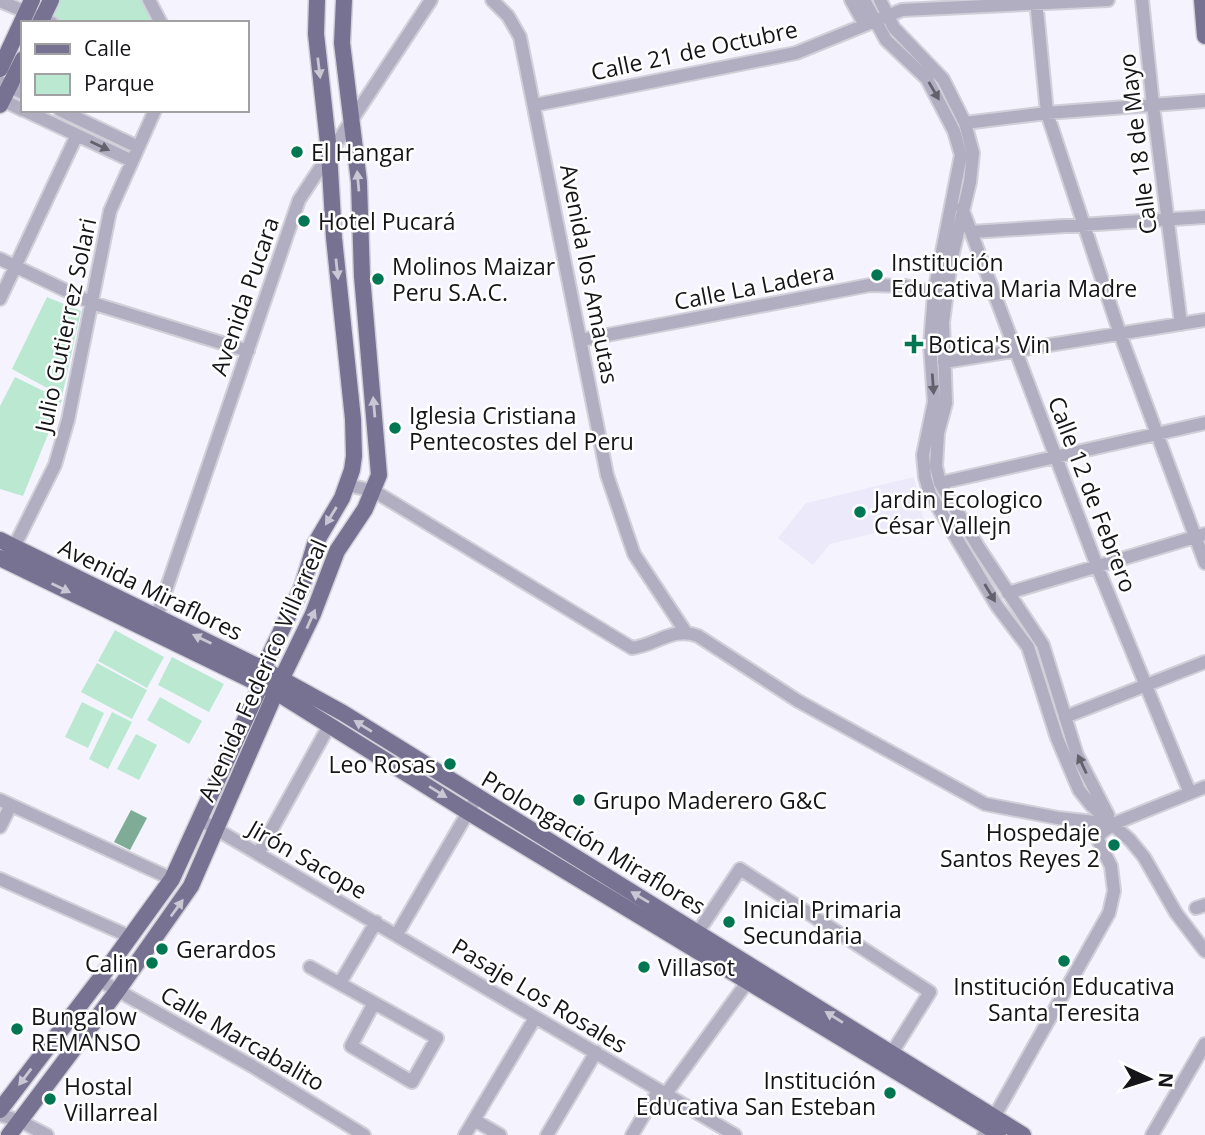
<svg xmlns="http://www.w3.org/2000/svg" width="1205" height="1135" viewBox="0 0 1205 1135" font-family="'Open Sans',sans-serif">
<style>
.built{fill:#ece9fa}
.green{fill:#bae8d1}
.water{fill:#7eac96}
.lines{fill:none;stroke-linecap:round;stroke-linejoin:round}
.minor-casing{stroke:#d1d0d9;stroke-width:16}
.major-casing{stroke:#d1d0d9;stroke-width:19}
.minor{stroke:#b0aec0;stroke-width:12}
.major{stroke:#787292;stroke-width:16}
.oneway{fill:#c9c7d3}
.oneway2{fill:#62616c}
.poi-dot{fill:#007752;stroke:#fff;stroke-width:2.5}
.labels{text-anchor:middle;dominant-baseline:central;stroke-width:5;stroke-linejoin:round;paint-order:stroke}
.street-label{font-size:23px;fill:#151418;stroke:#fff}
.poi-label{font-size:23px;fill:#151418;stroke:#fff;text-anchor:start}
</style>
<rect width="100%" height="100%" fill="#f5f4fe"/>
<path class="built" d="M914,477L924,521L830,544L813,565L778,538L806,503Z"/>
<path class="green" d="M57,0H143L154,23H62L50,17Z
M47,297L81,311L62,396L12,369Z
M15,377L62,400L23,496L0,489V406Z
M115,630L164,657L147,688L98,661Z
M172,657L224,684L209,712L158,685Z
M97,663L147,690L132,719L81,692Z
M160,697L202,721L189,744L147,720Z
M82,702L104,713L88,748L65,737Z
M112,712L132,722L108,769L89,759Z
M136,734L157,745L139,780L117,769Z"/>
<path class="water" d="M131,810L147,818L130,850L114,842Z"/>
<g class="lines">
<defs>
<path id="minor" d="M149,0L161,23
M492,0L508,16L520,37L607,475L634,554L685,631
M851,0L865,25
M864,0L886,40L927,79L954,131L961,155L934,293L930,345L934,402L923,455L925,477L930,494L997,606L1028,647L1057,738L1079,790L1091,805L1130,840L1144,857L1176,913L1205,951
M880,0L894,28L943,79L965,123L973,153L970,182L951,261L943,322L946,403L938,433L936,466L940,483L979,548L1043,645L1077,755L1108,815
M1036,0L1047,113L1120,334L1205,563
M1142,0L1153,105L1181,324
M0,1L52,23
M0,82L23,93
M0,99L23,110
M535,105L796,53L902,10L1108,0
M24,110L132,161
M60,110L138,147
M965,123L1047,113L1205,101
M962,208L1097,566L1190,793
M971,232L1205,217
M0,259L92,303L248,351
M0,299L77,135
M581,340L870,285L905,286L934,293
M944,362L1205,320
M940,483L1205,423
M347,485L374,491L632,648C657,645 673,626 698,636L798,701L985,804L1058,818L1113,824
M14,547L55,465L68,420L110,211L155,110
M1008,593L1205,534
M154,625L299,200L431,0
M1065,717L1205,662
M0,800L172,879
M199,819L735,1135
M0,827L11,805
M258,854L330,724
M0,879L131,937
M1196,908L1205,905
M698,932L740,869L930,992L888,1059
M397,934L477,797
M310,967L437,1038L412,1082L351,1046L374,1003
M99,980L252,1066L364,1135
M340,983L376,922
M665,1095L751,977
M0,1115L18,1120L47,1135
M474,1120L500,1135
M465,1135L535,1018
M547,1135L596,1052
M632,1135L658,1091
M984,1135L1109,913L1114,891L1111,866L1098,840L1100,834L1113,824L1205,787
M1152,1135L1205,1044"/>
<path id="major" d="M1202,0L1205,36
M40,23L51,0
M0,69L32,0
M0,105L23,59
M0,540L263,669L343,713L1023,1135
M0,558L276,692L468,812L998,1133
M0,1110L99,980L172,879L261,685L263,669L302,587L315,544L342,498L352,470L354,456L353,419L334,238L329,152L316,34L317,0
M9,1135L118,990L191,886L281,680L313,614L337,551L365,509L379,475L362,276L359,182L342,43L344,0"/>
</defs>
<use href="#minor" class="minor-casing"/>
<use href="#major" class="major-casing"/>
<use href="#minor" class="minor"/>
<use href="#major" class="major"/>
</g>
<defs><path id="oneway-solid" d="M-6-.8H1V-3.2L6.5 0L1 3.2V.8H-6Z" transform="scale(1.75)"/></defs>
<g class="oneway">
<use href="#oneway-solid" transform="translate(319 68) rotate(83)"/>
<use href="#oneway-solid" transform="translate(358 181) rotate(-95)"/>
<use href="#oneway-solid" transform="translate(337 269) rotate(84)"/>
<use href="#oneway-solid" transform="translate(374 407) rotate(-95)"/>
<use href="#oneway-solid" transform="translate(331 516) rotate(122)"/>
<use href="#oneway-solid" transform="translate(61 588) rotate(26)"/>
<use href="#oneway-solid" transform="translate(311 619) rotate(-66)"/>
<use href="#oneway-solid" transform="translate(202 639) rotate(-154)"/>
<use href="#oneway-solid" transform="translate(363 726) rotate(-148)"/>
<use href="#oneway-solid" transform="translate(438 792) rotate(32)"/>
<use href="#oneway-solid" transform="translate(640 897) rotate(-149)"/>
<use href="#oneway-solid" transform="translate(177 908) rotate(-54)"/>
<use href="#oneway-solid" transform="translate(834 1017) rotate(-148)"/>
<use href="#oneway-solid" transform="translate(25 1077) rotate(127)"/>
</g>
<g class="oneway2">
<use href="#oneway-solid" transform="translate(934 91) rotate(60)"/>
<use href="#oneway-solid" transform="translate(100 146) rotate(25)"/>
<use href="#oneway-solid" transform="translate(933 384) rotate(86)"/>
<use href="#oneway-solid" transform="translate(990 593) rotate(59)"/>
<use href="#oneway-solid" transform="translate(1082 764) rotate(-115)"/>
</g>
<g class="poi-dot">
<circle cx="297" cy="152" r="7"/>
<circle cx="304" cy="221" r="7"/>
<circle cx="877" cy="275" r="7"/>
<circle cx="378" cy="279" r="7"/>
<path d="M910.5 333.5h7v7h7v7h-7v7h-7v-7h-7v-7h7z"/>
<circle cx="395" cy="428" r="7"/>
<circle cx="860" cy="512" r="7"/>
<circle cx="450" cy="764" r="7"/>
<circle cx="579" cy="800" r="7"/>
<circle cx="1114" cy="845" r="7"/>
<circle cx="729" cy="922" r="7"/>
<circle cx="162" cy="949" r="7"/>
<circle cx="1064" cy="961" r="7"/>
<circle cx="152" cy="963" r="7"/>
<circle cx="644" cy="967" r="7"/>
<circle cx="17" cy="1029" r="7"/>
<circle cx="890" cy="1093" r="7"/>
<circle cx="50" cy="1099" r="7"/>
</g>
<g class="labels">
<g class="street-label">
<text transform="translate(694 50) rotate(-12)">Calle 21 de Octubre</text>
<text transform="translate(1137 144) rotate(-97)">Calle 18 de Mayo</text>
<text transform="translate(590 274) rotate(79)">Avenida los Amautas</text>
<text transform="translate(754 286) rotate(-11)">Calle La Ladera</text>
<text transform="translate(244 296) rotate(-71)">Avenida Pucara</text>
<text transform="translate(65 325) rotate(-78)">Julio Gutierrez Solari</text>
<text transform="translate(1093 494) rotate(69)">Calle 12 de Febrero</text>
<text transform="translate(151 589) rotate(26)">Avenida Miraflores</text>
<text transform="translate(262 670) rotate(-66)">Avenida Federico Villarreal</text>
<text transform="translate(594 842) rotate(31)">Prolongación Miraflores</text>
<text transform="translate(308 859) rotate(30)">Jirón Sacope</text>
<text transform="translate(540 995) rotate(31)">Pasaje Los Rosales</text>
<text transform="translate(243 1038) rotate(30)">Calle Marcabalito</text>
</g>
<g class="poi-label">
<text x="311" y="152">El Hangar</text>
<text x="318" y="221">Hotel Pucará</text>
<text x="891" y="262">Institución<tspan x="891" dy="26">Educativa Maria Madre</tspan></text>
<text x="392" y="266">Molinos Maizar<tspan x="392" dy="26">Peru S.A.C.</tspan></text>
<text x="928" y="344">Botica's Vin</text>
<text x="409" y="415">Iglesia Cristiana<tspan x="409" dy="26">Pentecostes del Peru</tspan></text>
<text x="874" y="499">Jardin Ecologico<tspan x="874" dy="26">César Vallejn</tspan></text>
<text x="436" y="764" text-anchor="end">Leo Rosas</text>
<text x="593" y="800">Grupo Maderero G&amp;C</text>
<text x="1100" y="832" text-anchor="end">Hospedaje<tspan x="1100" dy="26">Santos Reyes 2</tspan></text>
<text x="743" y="909">Inicial Primaria<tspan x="743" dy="26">Secundaria</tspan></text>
<text x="176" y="949">Gerardos</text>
<text x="138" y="963" text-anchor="end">Calin</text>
<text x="658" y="967">Villasot</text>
<text x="1064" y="986" text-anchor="middle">Institución Educativa<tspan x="1064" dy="26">Santa Teresita</tspan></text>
<text x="31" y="1016">Bungalow<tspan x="31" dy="26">REMANSO</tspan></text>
<text x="876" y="1080" text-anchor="end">Institución<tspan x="876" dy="26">Educativa San Esteban</tspan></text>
<text x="64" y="1086">Hostal<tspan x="64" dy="26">Villarreal</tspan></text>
</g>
</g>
<rect x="21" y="21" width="228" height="91" fill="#ffffff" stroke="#a1a1a3" stroke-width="2"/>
<rect x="35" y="44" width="35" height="10" fill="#787292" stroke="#a1a1a3" stroke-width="2"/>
<text x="84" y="56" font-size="21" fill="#151418">Calle</text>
<rect x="35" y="74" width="35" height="21" fill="#bae8d1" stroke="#a1a1a3" stroke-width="2"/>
<text x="84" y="91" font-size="21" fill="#151418">Parque</text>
<g transform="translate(1149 1079) rotate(94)" stroke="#ffffff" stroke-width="5" paint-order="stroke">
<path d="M0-5L12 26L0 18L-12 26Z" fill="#151418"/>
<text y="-10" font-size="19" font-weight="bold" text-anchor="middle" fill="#151418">N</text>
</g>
</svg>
